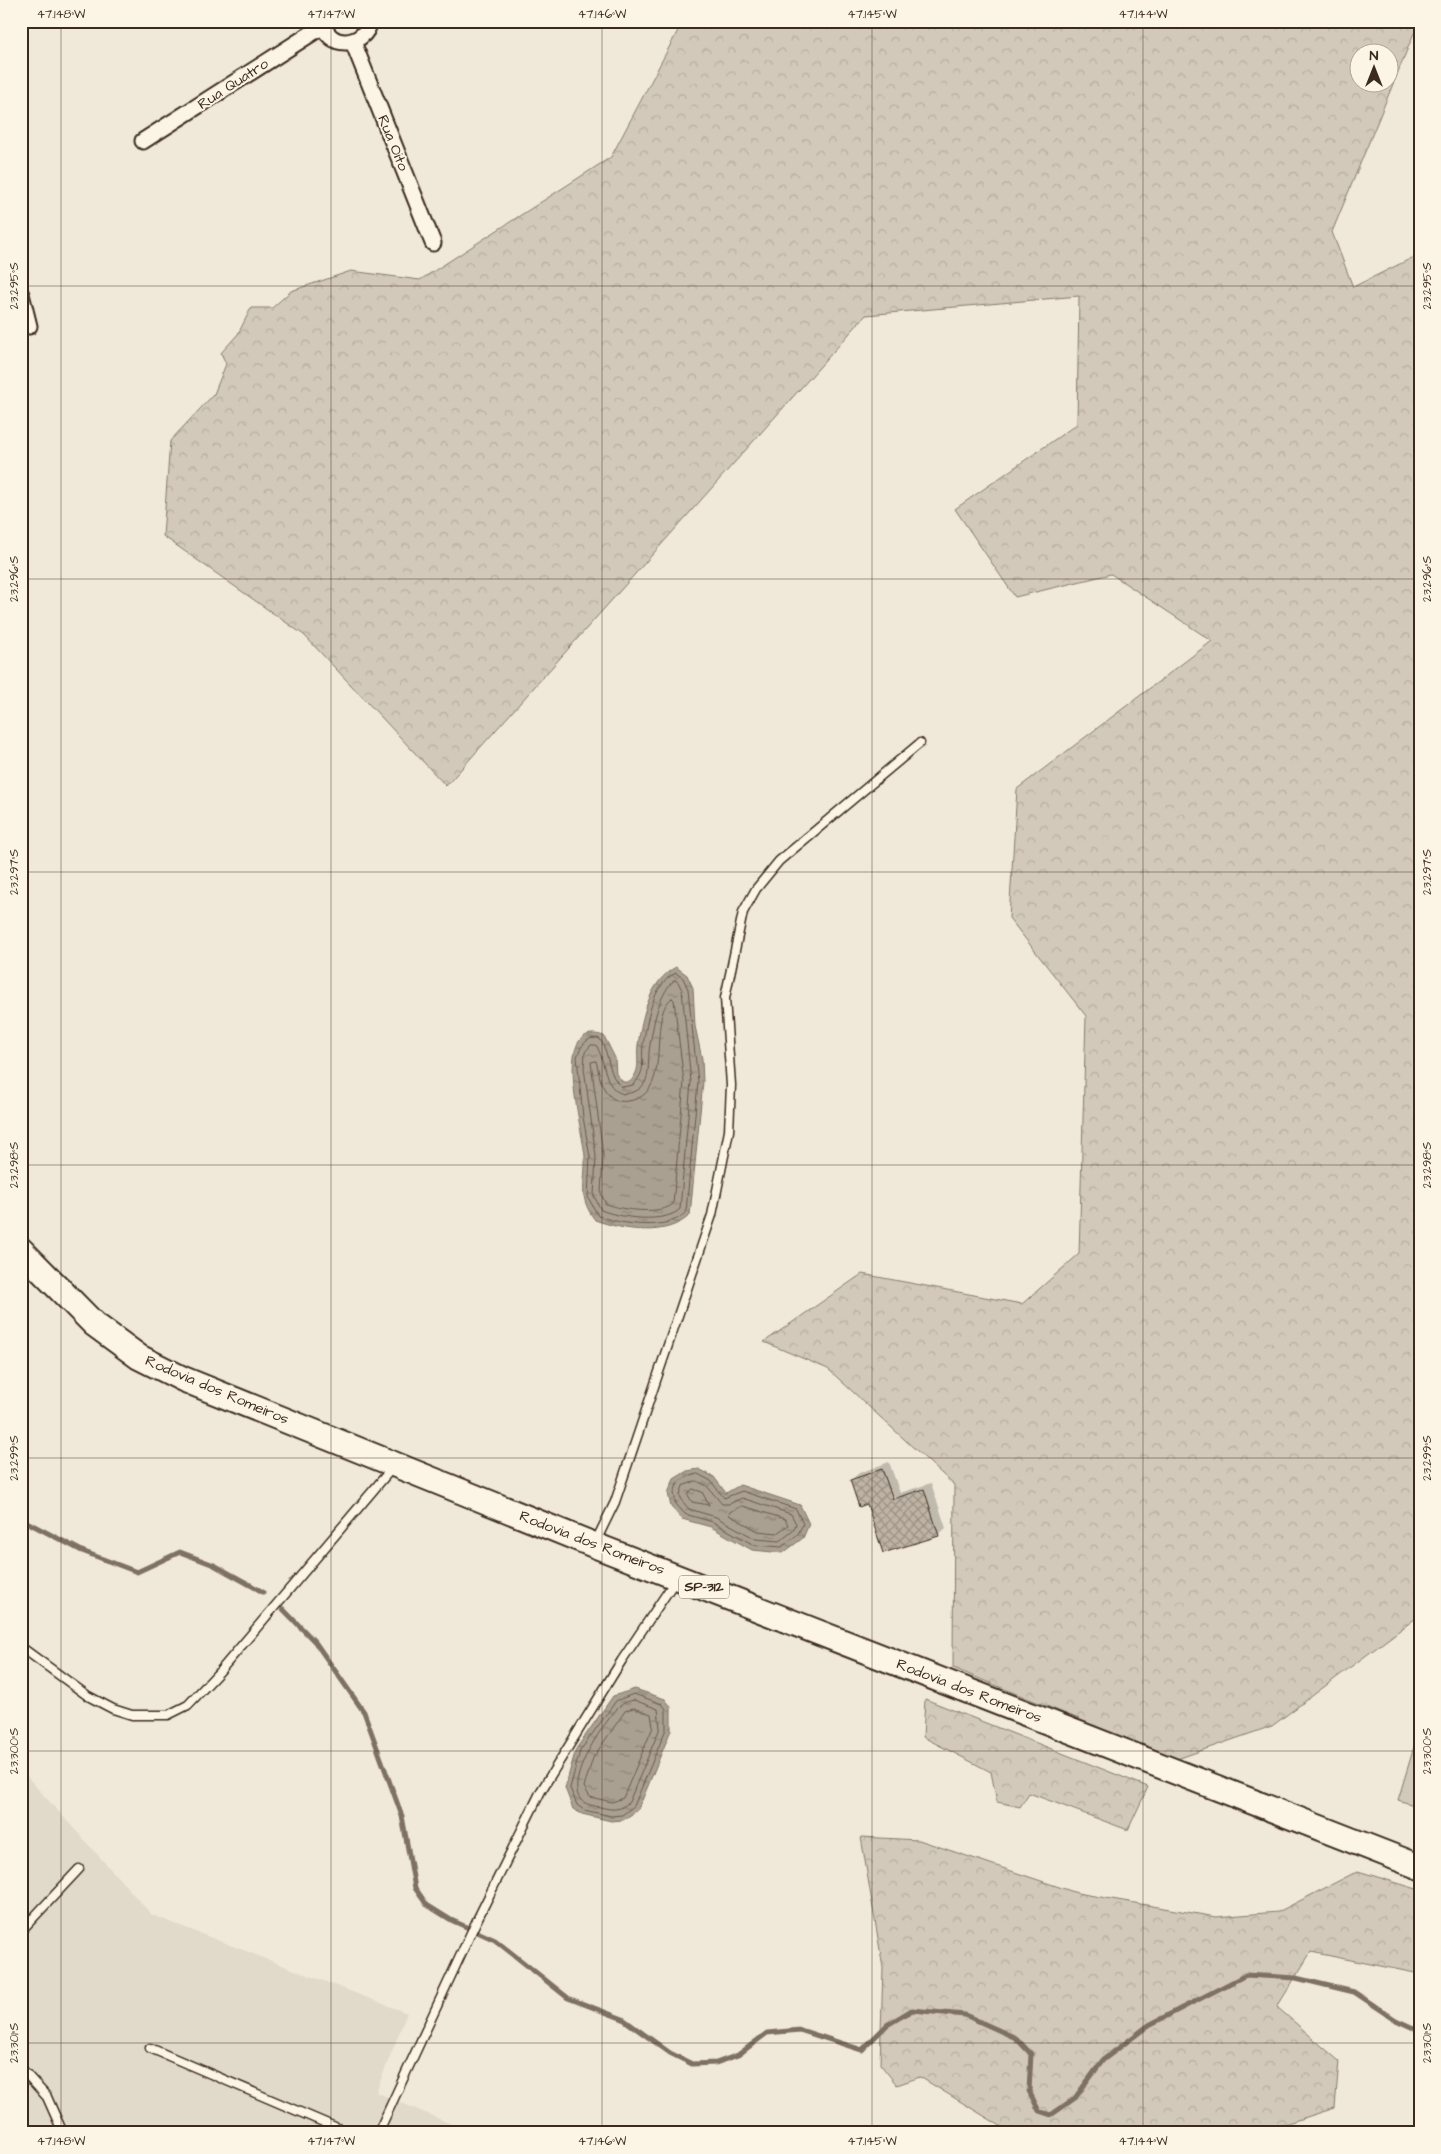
<svg xmlns="http://www.w3.org/2000/svg" width="1441" height="2154" viewBox="0 0 1441 2154" font-family="'Architects Daughter',sans-serif">
<style>
.built{fill:#e1d9c9}
.green{fill:#d2c9ba;stroke:#867a6c}
.forest{fill:url(#forest-crowns);stroke:#867a6c;fill-rule:evenodd}
.water{fill:url(#water-ripples);stroke:#7e7163}
.shadow{fill:#0003}
.lines{fill:none;stroke-linecap:round;stroke-linejoin:round}
.shore{stroke:#67594c;stroke-width:1}
.stream{stroke:#7e7163;stroke-width:5}
.building{fill:url(#building-cross-hatch);stroke:#3b2a1e}
.service-casing{stroke:#3b2a1e;stroke-width:11}
.minor-casing{stroke:#3b2a1e;stroke-width:19}
.primary-casing{stroke:#3b2a1e;stroke-width:28}
.service{stroke:#fcf5e5;stroke-width:8}
.minor{stroke:#fcf5e5;stroke-width:15}
.primary{stroke:#fcf5e5;stroke-width:24}
.ticks{fill:none;stroke:#3b2a1e;stroke-width:1;stroke-opacity:0.45}
.labels{text-anchor:middle;dominant-baseline:central;stroke-width:4;stroke-linejoin:round;paint-order:stroke}
.shield{fill:#fcf5e5;stroke:#75675a;stroke-width:1}
.shield-label{font-size:14px;font-weight:bold;fill:#3b2a1e}
.street-label{font-size:15px;fill:#3b2a1e;stroke:#fcf5e5}
.neatline{fill:none;stroke:#3b2a1e;stroke-width:2}
.ticks-label{font-size:12px;text-anchor:middle;fill:#3b2a1e}
</style>
<defs>
<pattern id="forest-crowns" width="20" height="18" patternUnits="userSpaceOnUse" patternTransform="scale(1.25)"><rect width="20" height="18" fill="#d2c9ba"/><path d="M2 6a3 3 0 1 1 6 0M12 15a3 3 0 1 1 6 0" fill="none" stroke="#b5ad9f"/></pattern>
<pattern id="water-ripples" width="26" height="14" patternUnits="userSpaceOnUse" patternTransform="scale(1.25)"><rect width="26" height="14" fill="#aaa091"/><path d="M2 4q2-2 4 0t4 0M15 11q2-2 4 0t4 0" fill="none" stroke="#8c8376"/></pattern>
<pattern id="building-cross-hatch" width="8" height="8" patternUnits="userSpaceOnUse" patternTransform="scale(1.25)"><rect width="8" height="8" fill="#beb3a4"/><path d="M0 0l8 8M0 8l8-8" fill="none" stroke="#9c9285"/></pattern>
</defs>
<rect width="100%" height="100%" fill="#f0e9d9"/>
<filter id="ink" filterUnits="userSpaceOnUse"><feTurbulence type="fractalNoise" baseFrequency=".02" numOctaves="2"/><feDisplacementMap in="SourceGraphic" scale="10" xChannelSelector="R" yChannelSelector="G"/><feConvolveMatrix kernelMatrix="1 2 1 2 8 2 1 2 1" color-interpolation-filters="sRGB"/></filter>
<g filter="url(#ink)">
<path class="built" d="M21,1770L152,1915L407,2013L376,2092L472,2133H21Z"/>
<path class="green" d="M1420,1727V1807L1398,1800Z"/>
<path class="forest" d="M683,21H1420V32L1414,33L1332,232L1353,287L1420,254V1615L1272,1726L1177,1759L953,1668L954,1485L828,1369L764,1342L862,1274L1022,1304L1079,1254L1086,1016L1009,918L1017,789L1212,641L1111,574L1015,597L955,509L1077,424L1079,296L866,315L446,786L304,635L163,536L170,441L214,394L226,364L221,353L238,334L251,308H272L291,291L351,271L420,280L611,157ZM1358,52H1388V82H1358Z
M925,1699L1148,1787L1128,1830L1029,1793L1020,1807L997,1802L991,1772L923,1737Z
M861,1837L919,1840L1077,1893L1216,1917L1278,1912L1358,1871L1420,1890V1974L1311,1952L1277,2007L1339,2061L1335,2108L1256,2133H1012L920,2077L897,2085L880,2064L883,1968Z"/>
<path class="water" d="M676,967L687,975L693,988L695,1026L702,1059L703,1082L690,1215C666,1238 623,1230 595,1220C577,1196 586,1184 585,1157C584,1134 549,1017 604,1036L615,1058L616,1074L623,1082H630C642,1068 636,1061 638,1045C642,1017 649,981 676,967Z
M699,1469L714,1477L726,1493L740,1485L800,1505L809,1524L803,1538L783,1553L752,1550L711,1527L682,1519L671,1507L668,1493L674,1479L687,1471Z
M635,1689L665,1699L671,1707V1730L638,1810L623,1820L611,1821L582,1814L573,1809L565,1788L576,1749L613,1696Z"/>
<path class="shadow" d="M889,1462L900,1493L931,1483L946,1528L938,1535L867,1503L851,1480L859,1473Z"/>
<g class="lines">
<path class="shore" d="M676,973L683,978L688,989L698,1082L686,1212C669,1232 620,1224 598,1216L588,1197L590,1157L583,1117L577,1057C581,1046 587,1035 600,1039C611,1056 607,1076 622,1087L633,1085C647,1070 641,1063 643,1045C647,1022 652,983 676,973Z
M675,980L678,982L682,990L691,1082L680,1209C665,1224 620,1218 601,1210L594,1196L596,1156L584,1068L585,1052L591,1045H596C606,1060 603,1090 624,1094C655,1091 646,1066 650,1045C653,1027 656,1008 665,992C668,987 670,983 675,980Z
M672,998L674,1000L684,1082L673,1204C661,1215 621,1210 606,1204L601,1194L603,1155L591,1062L596,1061C600,1075 599,1085 610,1096C615,1101 622,1102 628,1101C676,1095 645,1018 672,998Z
M698,1474L711,1481L724,1498L742,1491L796,1509L803,1524L798,1534L782,1547L754,1545L713,1522L685,1514L676,1504L674,1493L678,1482L689,1476Z
M697,1481L707,1486L722,1504H729L742,1498L791,1514L796,1524L793,1531L780,1541L756,1539L716,1517L689,1509L682,1501L680,1495L683,1486Z
M693,1489L702,1492L709,1505L692,1502L688,1495Z
M743,1506L785,1519L788,1525L777,1533L758,1531L729,1515L730,1512Z
M634,1694L662,1704L666,1709V1729L634,1806L622,1815L611,1816L584,1810L577,1805L570,1788L580,1751L616,1701Z
M634,1700L658,1709L660,1728L629,1802C620,1811 612,1810 600,1807C595,1806 587,1805 582,1801C562,1783 605,1720 620,1706C624,1702 629,1701 634,1700Z
M634,1708L651,1714L653,1727L623,1798L612,1802L590,1797L584,1787L593,1758L625,1711Z"/>
<path class="stream" d="M21,1519L82,1551L137,1572L180,1552L214,1565L263,1592
M283,1609L315,1642L364,1712L402,1816L415,1888L427,1905L451,1920L495,1940L568,1998L623,2019L670,2053L692,2064L716,2063L738,2055L767,2033L800,2030L862,2050L887,2025L912,2010L965,2015L1016,2038L1031,2054L1029,2091L1039,2111L1051,2115L1075,2098L1103,2060L1149,2025L1246,1975L1296,1978L1354,1992L1396,2020L1420,2031"/>
</g>
<path class="building" d="M882,1469L893,1499L924,1489L939,1536L883,1553L867,1504L859,1507L850,1480Z"/>
<g class="lines">
<defs>
<path id="service" d="M595,1543L615,1502L712,1215L729,1131L731,1085L725,998L743,912L756,889L779,861L920,743
M21,1647L88,1696L113,1709L132,1715H168L188,1705L220,1671L393,1467
M21,1931L79,1869
M150,2048L349,2133
M21,2068L47,2097L63,2133
M378,2133L476,1922L541,1791L622,1660L675,1581"/>
<path id="minor" d="M323,21C326,50 365,48 370,21
M353,42L433,243
M143,141L323,26
M21,294L29,326"/>
<path id="primary" d="M21,1250L94,1324L139,1357L183,1379L594,1545L1420,1867"/>
</defs>
<use href="#service" class="service-casing"/>
<use href="#minor" class="minor-casing"/>
<use href="#primary" class="primary-casing"/>
<use href="#service" class="service"/>
<use href="#minor" class="minor"/>
<use href="#primary" class="primary"/>
</g>
</g>
<path class="ticks" d="M61,21V2133M331,21V2133M602,21V2133M872,21V2133M1143,21V2133M1414,21V2133M21,286H1420M21,579H1420M21,872H1420M21,1165H1420M21,1458H1420M21,1751H1420M21,2043H1420"/>
<g class="labels">
<rect class="shield" x="679" y="1575.5" width="50" height="23" rx="4"/>
<g class="shield-label">
<text x="704" y="1587">SP-312</text>
</g>
<g class="street-label">
<text transform="translate(233 84) rotate(-33)">Rua Quatro</text>
<text transform="translate(393 143) rotate(68)">Rua Oito</text>
<text transform="translate(217 1390) rotate(23)">Rodovia dos Romeiros</text>
<text transform="translate(592 1543) rotate(21)">Rodovia dos Romeiros</text>
<text transform="translate(969 1691) rotate(21)">Rodovia dos Romeiros</text>
</g>
</g>
<rect width="1441" height="2154" fill="none" stroke="#fcf5e5" stroke-width="55"/>
<g transform="translate(1374 68)"><circle r="24" fill="#fcf5e5" stroke="#afa495"/>
<path d="M0-4L9 19L0 12L-9 19Z" fill="#3b2a1e"/>
<text y="-8" font-size="14" font-weight="bold" text-anchor="middle" fill="#3b2a1e">N</text>
</g>
<rect x="28" y="28" width="1386" height="2098" class="neatline"/>
<g class="ticks-label">
<text x="61" y="18">47.148°W</text>
<text x="331" y="18">47.147°W</text>
<text x="602" y="18">47.146°W</text>
<text x="872" y="18">47.145°W</text>
<text x="1143" y="18">47.144°W</text>
<text transform="translate(14 286) rotate(-90)" y="4">23.295°S</text>
<text transform="translate(1427 286) rotate(-90)" y="4">23.295°S</text>
<text transform="translate(14 579) rotate(-90)" y="4">23.296°S</text>
<text transform="translate(1427 579) rotate(-90)" y="4">23.296°S</text>
<text transform="translate(14 872) rotate(-90)" y="4">23.297°S</text>
<text transform="translate(1427 872) rotate(-90)" y="4">23.297°S</text>
<text transform="translate(14 1165) rotate(-90)" y="4">23.298°S</text>
<text transform="translate(1427 1165) rotate(-90)" y="4">23.298°S</text>
<text transform="translate(14 1458) rotate(-90)" y="4">23.299°S</text>
<text transform="translate(1427 1458) rotate(-90)" y="4">23.299°S</text>
<text transform="translate(14 1751) rotate(-90)" y="4">23.300°S</text>
<text transform="translate(1427 1751) rotate(-90)" y="4">23.300°S</text>
<text transform="translate(14 2043) rotate(-90)" y="4">23.301°S</text>
<text transform="translate(1427 2043) rotate(-90)" y="4">23.301°S</text>
<text x="61" y="2145">47.148°W</text>
<text x="331" y="2145">47.147°W</text>
<text x="602" y="2145">47.146°W</text>
<text x="872" y="2145">47.145°W</text>
<text x="1143" y="2145">47.144°W</text>
</g>
</svg>
